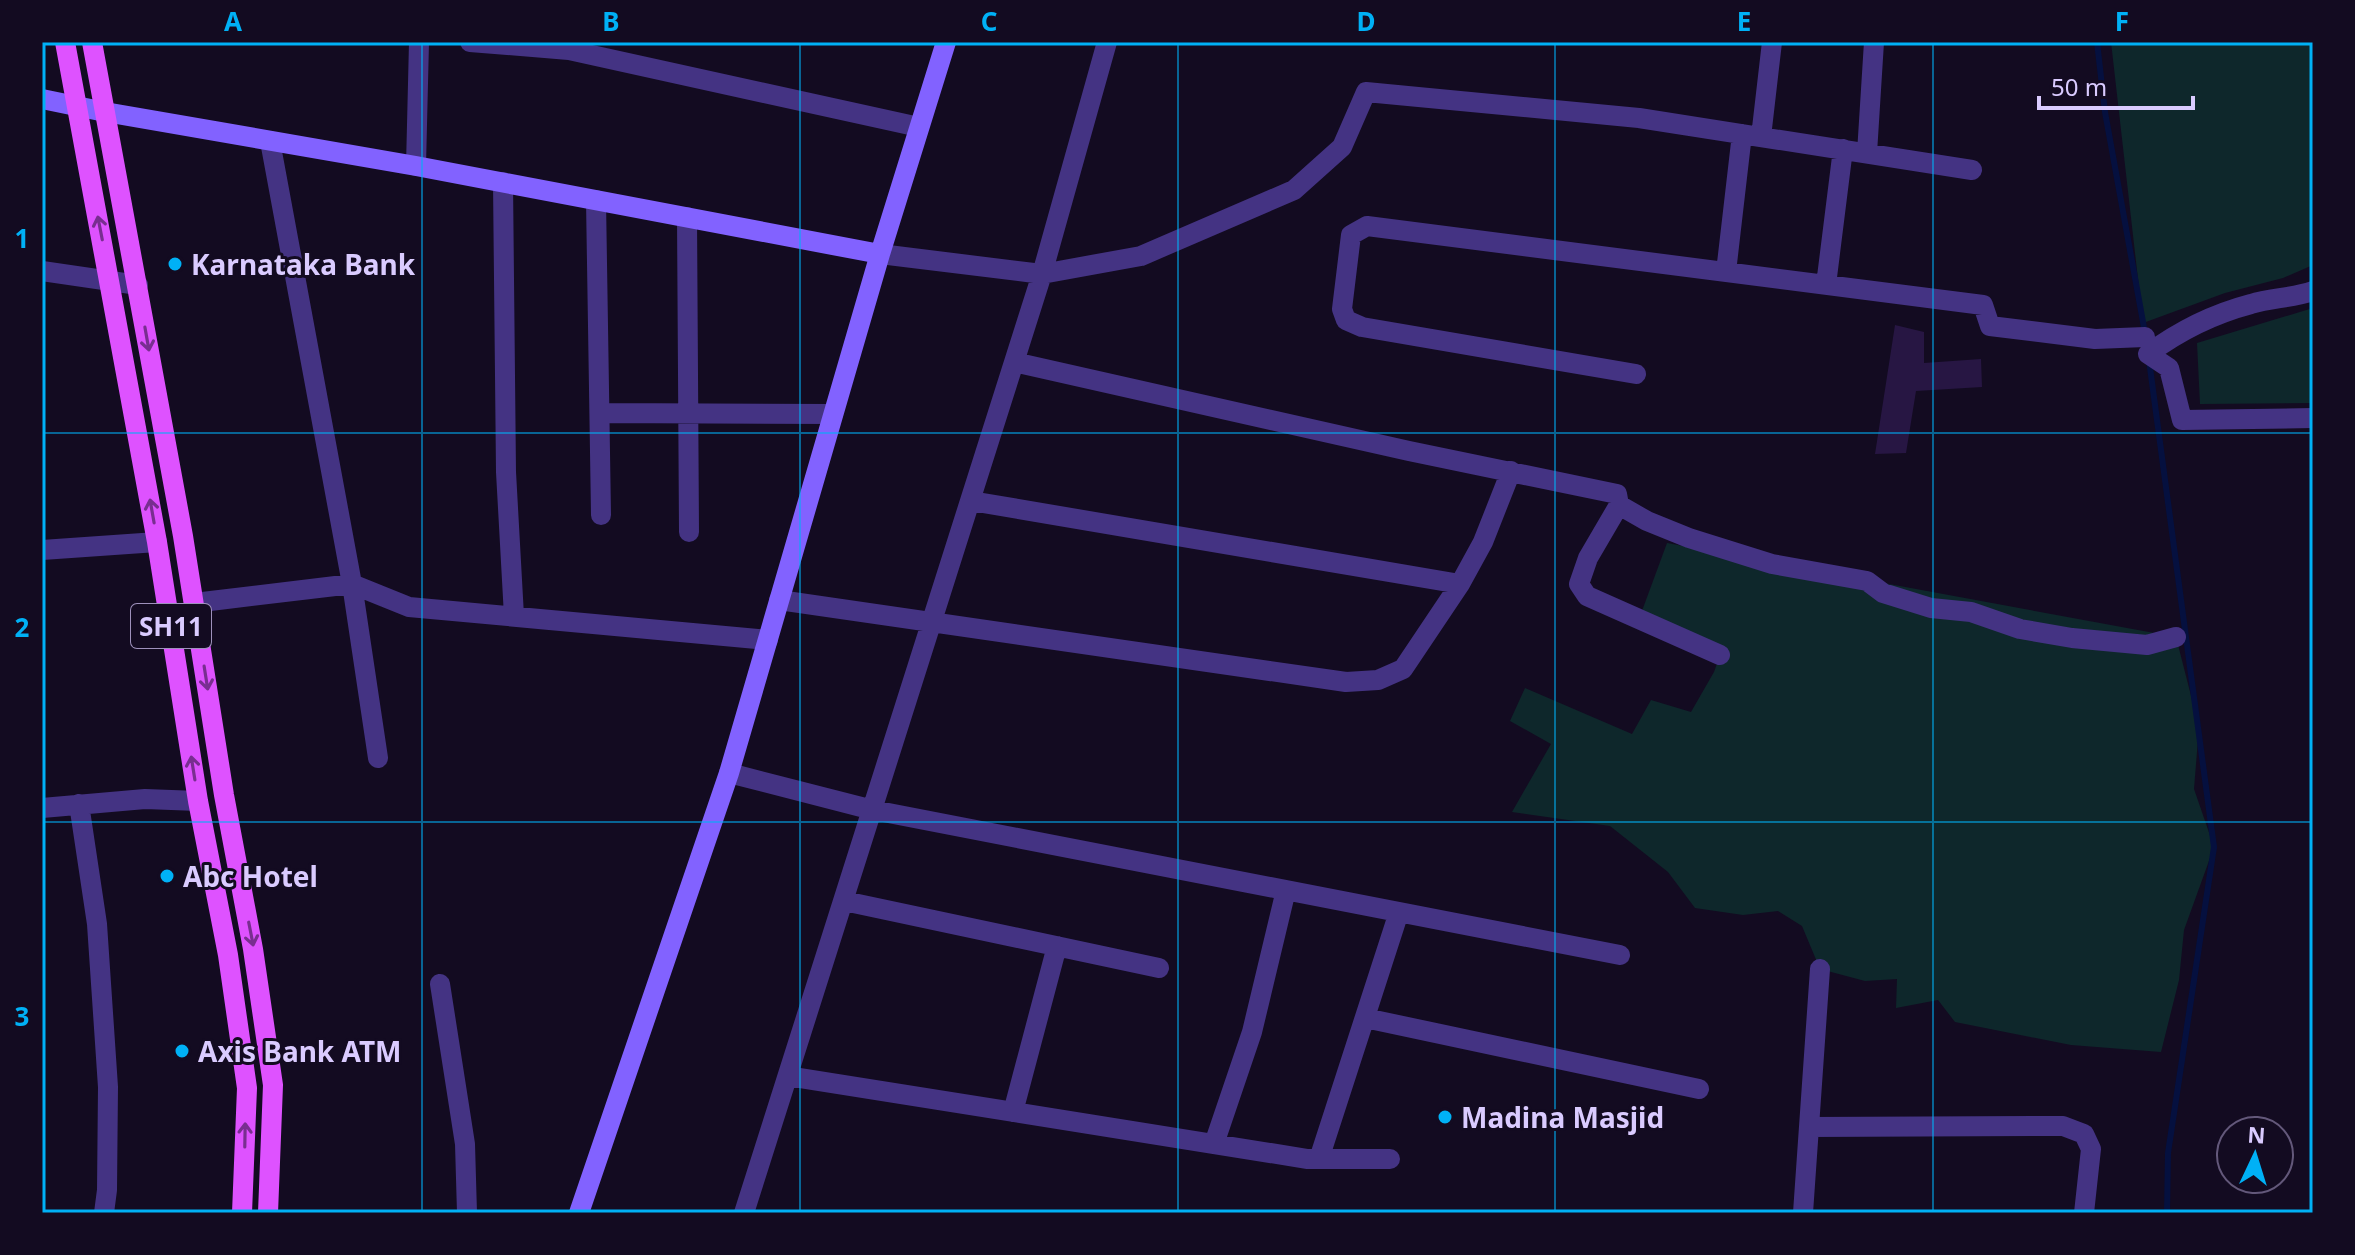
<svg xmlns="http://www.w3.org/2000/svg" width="2355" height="1255" viewBox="0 0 2355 1255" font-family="'Noto Sans',sans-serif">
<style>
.green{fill:#0e272b}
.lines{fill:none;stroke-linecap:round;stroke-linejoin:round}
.stream{stroke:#05103f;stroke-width:6}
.building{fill:#271643}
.street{stroke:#443383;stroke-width:20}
.secondary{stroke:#8262ff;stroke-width:20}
.primary{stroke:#de52ff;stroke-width:20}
.oneway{stroke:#782e90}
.grid{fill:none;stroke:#00b1f6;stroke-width:2;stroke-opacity:0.55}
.poi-dot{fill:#00b1f6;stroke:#130b21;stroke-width:3}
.labels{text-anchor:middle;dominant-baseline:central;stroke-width:6;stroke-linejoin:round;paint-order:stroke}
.shield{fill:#130b21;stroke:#9e91bc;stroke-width:2}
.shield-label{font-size:26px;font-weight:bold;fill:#dacbff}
.poi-label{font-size:28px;font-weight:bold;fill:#dacbff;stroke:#130b21;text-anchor:start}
.neatline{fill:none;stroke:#00b1f6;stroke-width:3}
.grid-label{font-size:26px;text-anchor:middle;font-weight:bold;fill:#00b1f6}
</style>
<rect width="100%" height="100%" fill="#130b21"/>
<path class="green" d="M2111,42H2313V265L2283,278L2225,293L2143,323Z
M2313,308V403L2200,404L2197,343Z
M1667,543L2176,637L2199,727L2194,789L2214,847L2184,930L2179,980L2161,1052L2071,1045L1955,1022L1938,1000L1896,1008L1897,979L1865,981L1820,969L1802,926L1778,911L1743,915L1695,908L1668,872L1610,826L1512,812L1551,744L1510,721L1525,688L1632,734L1651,700L1691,712L1714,672L1720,655L1639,619Z"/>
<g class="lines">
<path class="stream" d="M2097,42L2105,112L2145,333
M2149,360L2214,847L2168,1153L2167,1213"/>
</g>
<path class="building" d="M1895,325L1924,332V363L1981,359L1982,387L1916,391L1906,453L1875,454Z"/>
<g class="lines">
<path class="street" d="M470,42L569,50L919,127
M1761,137L1772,42
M270,141L352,584L378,758
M1867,153L1874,42
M416,166L419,42
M503,182L506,472L514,616
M596,200L601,515
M687,217L689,532
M880,254L1042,274L1141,256L1294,190L1342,147L1366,92L1639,118L1972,170
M42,271L138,285
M1726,272L1742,134
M1826,285L1843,149
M2313,291C2292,298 2271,298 2251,304C2213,314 2179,331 2148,354L2169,368L2182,420L2313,418
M1014,362L1409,451L1617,494L1619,505L1588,558L1579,584L1587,596L1720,655
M1636,374L1362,327L1346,320L1342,309L1351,235L1367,226L1983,305L1990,326L2095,339L2145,337
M600,413L833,414
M971,501L1460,584
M1619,505L1647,521L1689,538L1772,564L1867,581L1883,593L1931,608L1971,612L2020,629L2072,638L2147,645L2176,637
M42,550L157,542
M779,600L1346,682L1378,680L1403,669L1460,584L1483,542L1511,471
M194,603L352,584L409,607L768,640
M729,773L873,810L1620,955
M79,804L97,924L108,1087L107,1190L104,1213
M42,808L145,799L198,801
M844,901L1159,968
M440,984L465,1144L467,1213
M1365,1018L1699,1089
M788,1076L1308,1159H1390
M1013,1112L1057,946
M1809,1127L2063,1126L2084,1134L2091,1149L2084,1213
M1214,1144L1252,1032L1286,890
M1319,1159L1399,912
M744,1213L1042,274L1107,42
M1803,1213L1820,969"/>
<path class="secondary" d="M42,99L105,112L416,166L880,254
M579,1213L729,773L880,254L946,42"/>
<path class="primary" d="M65,42L157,542L198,801L228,955L247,1088L242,1213
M92,42L183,536L224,795L253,949L273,1085L268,1213"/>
</g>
<defs><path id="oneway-shaft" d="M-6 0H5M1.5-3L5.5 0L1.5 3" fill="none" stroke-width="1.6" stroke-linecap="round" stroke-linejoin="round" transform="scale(2)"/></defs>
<g class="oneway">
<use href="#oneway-shaft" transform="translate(100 228) rotate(-101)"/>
<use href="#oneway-shaft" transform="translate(147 339) rotate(80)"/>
<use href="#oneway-shaft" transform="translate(152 511) rotate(-100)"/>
<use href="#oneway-shaft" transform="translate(206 678) rotate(81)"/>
<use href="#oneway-shaft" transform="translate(193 768) rotate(-99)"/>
<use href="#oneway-shaft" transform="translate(251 934) rotate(79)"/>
<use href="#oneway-shaft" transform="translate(245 1135) rotate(-89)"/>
</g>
<path class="grid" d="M422,42V1213M800,42V1213M1178,42V1213M1555,42V1213M1933,42V1213M42,433H2313M42,822H2313"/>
<g class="poi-dot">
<circle cx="175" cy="264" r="8"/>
<circle cx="167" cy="876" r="8"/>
<circle cx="182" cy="1051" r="8"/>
<circle cx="1445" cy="1117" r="8"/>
</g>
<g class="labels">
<rect class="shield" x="131" y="604" width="80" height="44" rx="6"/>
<g class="shield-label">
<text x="171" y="626">SH11</text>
</g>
<g class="poi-label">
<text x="191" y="264">Karnataka Bank</text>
<text x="183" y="876">Abc Hotel</text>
<text x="198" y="1051">Axis Bank ATM</text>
<text x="1461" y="1117">Madina Masjid</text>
</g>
</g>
<rect width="2355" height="1255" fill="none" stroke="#130b21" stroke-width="88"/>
<g transform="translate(2255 1155) rotate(4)"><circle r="38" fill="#130b21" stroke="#63587a" stroke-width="2"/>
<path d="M0-6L14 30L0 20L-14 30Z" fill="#00b1f6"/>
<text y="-12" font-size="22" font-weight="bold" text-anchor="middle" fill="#dacbff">N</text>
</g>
<path d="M2039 96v12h154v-12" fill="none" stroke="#dacbff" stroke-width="4"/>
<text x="2051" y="96" font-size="24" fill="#dacbff" stroke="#130b21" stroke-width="6" paint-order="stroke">50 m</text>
<rect x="44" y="44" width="2267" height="1167" class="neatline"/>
<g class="grid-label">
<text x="233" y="31">A</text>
<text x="611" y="31">B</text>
<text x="989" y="31">C</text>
<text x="1366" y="31">D</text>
<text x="1744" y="31">E</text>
<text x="2122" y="31">F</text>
<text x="22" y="248">1</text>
<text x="22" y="637">2</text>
<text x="22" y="1026">3</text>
</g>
</svg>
